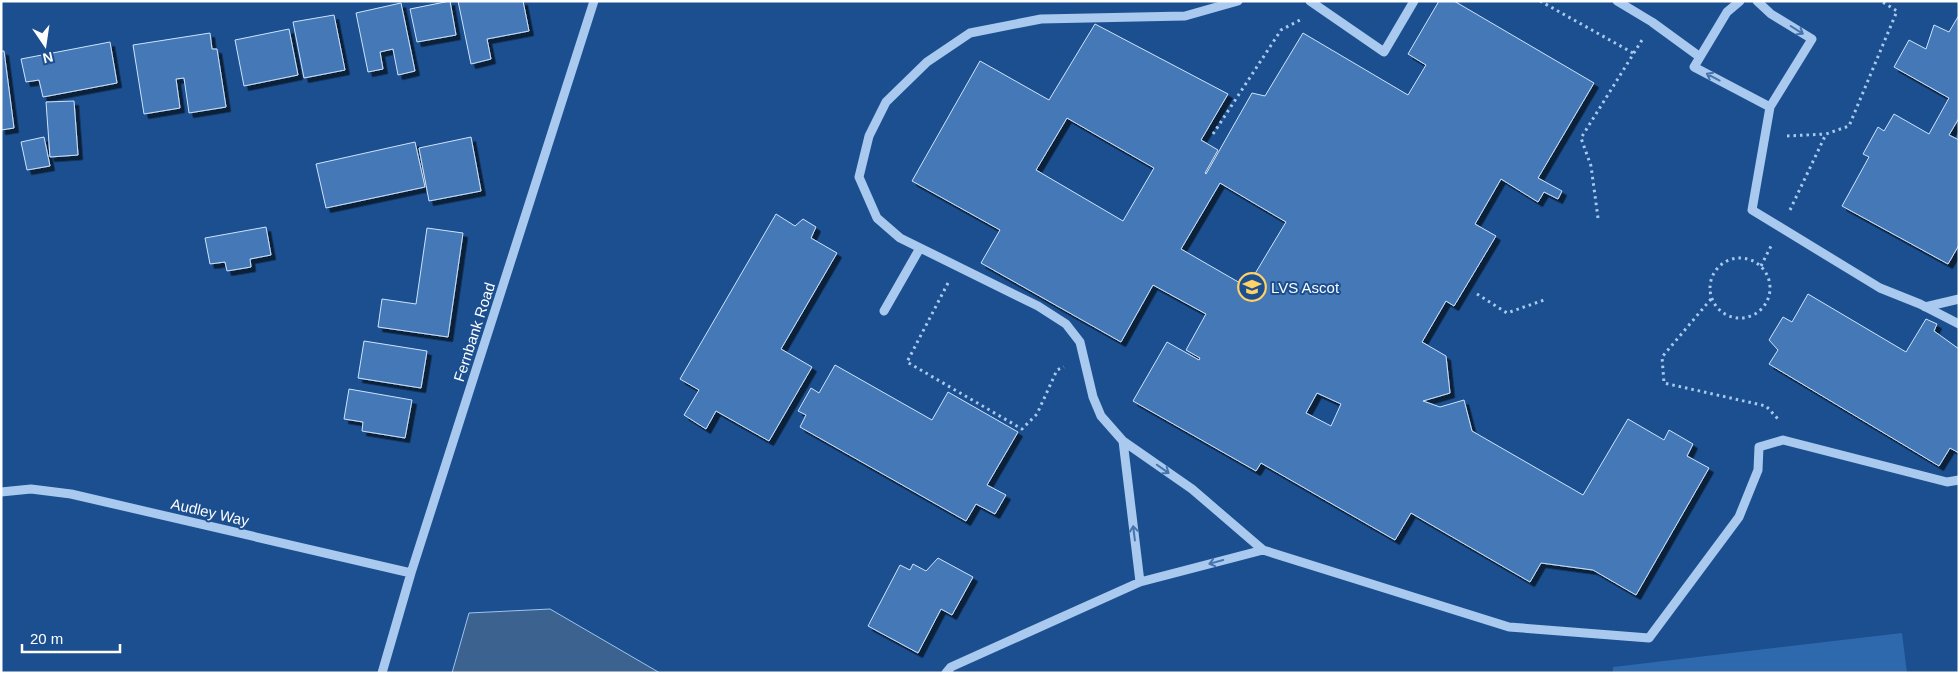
<svg xmlns="http://www.w3.org/2000/svg" width="1960" height="674" viewBox="0 0 1960 674" font-family="Arial,sans-serif">
<style>
.green{fill:#2e69ad}
.water{fill:#3c6290;stroke:#9cc4f0}
.building{fill:#4478b7;stroke:#cfe3fa;fill-rule:evenodd;filter:url(#shadow)}
.lines{fill:none;stroke-linecap:round;stroke-linejoin:round}
.path{stroke:#a9c9ee;stroke-width:3;stroke-dasharray:2.5 4;stroke-linecap:butt}
.minor{stroke:#a9c9ee;stroke-width:9}
.oneway{stroke:#4674ac}
.labels{text-anchor:middle;dominant-baseline:central;stroke-width:4;stroke-linejoin:round;paint-order:stroke}
.poi-label{font-size:15px;fill:#fff;stroke:#1b4f8f;text-anchor:start}
.street-label{font-size:15px;fill:#fff;stroke:#1b4f8f}
</style>
<defs>
<filter id="shadow"><feDropShadow dx="4.5" dy="4.5" stdDeviation="0" flood-color="#0009"/></filter>
</defs>
<rect width="100%" height="100%" fill="#1b4f8f"/>
<path class="green" d="M1902,633L1907,673H1613V667Z"/>
<path class="water" d="M550,609L660,673H452L469,613Z"/>
<path class="building" d="M450,1L456,35L417,42L410,9Z
M458,1H523L529,31L487,39L491,59L471,64Z
M1439,1H1454L1594,83L1538,178L1562,191L1558,199L1544,192L1538,202L1501,179L1475,224L1496,236L1454,306L1446,301L1422,342L1446,356L1450,393L1423,401L1440,407L1464,400L1472,431L1583,495L1628,419L1664,440L1669,430L1693,444L1687,456L1709,468L1636,595L1593,570L1541,563L1530,582L1411,513L1395,540L1261,463L1256,471L1133,401L1167,342L1199,360L1200,358L1186,350L1206,314L1153,285L1121,342L981,263L1000,230L912,181L980,61L1049,100L1095,24L1228,94L1201,140L1218,150L1205,173L1206,174L1252,93L1265,96L1303,33L1408,95L1426,65L1408,54ZM1067,118L1154,168L1123,221L1036,170ZM1220,183L1286,222L1247,287L1181,249ZM1317,393L1341,404L1331,426L1306,413Z
M401,3L415,71L398,75L393,49L380,52L383,69L368,72L356,13Z
M334,15L345,70L304,78L293,22Z
M1959,15V118L1949,135L1959,140V245L1948,264L1842,206L1869,157L1863,154L1878,127L1884,131L1894,114L1929,134L1949,98L1894,67L1909,40L1926,49L1934,25L1949,32Z
M289,29L298,75L244,86L235,40Z
M210,33L212,49H217L226,107L189,113L184,78L176,79L180,108L144,114L133,45Z
M110,42L117,83L43,97L39,80L26,82L21,59Z
M1,51H4L14,128L1,130Z
M74,101L78,155L50,157L46,102Z
M44,137L50,166L27,170L21,142Z
M471,137L481,191L429,201L419,148Z
M415,142L425,187L326,208L316,164Z
M776,214L795,226L803,219L816,227L811,238L837,253L781,349L812,367L769,441L716,411L706,429L684,415L699,390L680,379Z
M266,227L271,255L250,259L251,267L227,271L225,262L210,264L205,238Z
M427,228L463,233L448,337L378,327L382,299L416,304Z
M1808,294L1906,352L1926,319L1937,324L1934,331L1959,349V453L1950,448L1939,466L1769,364L1778,350L1769,340L1783,317L1792,322Z
M364,341L427,351L421,388L358,378Z
M835,365L932,420L948,392L1018,432L987,485L1006,495L995,514L976,504L966,521L800,427L806,415L798,411L811,388L819,393Z
M349,389L412,400L405,438L362,431L363,422L344,419Z
M938,558L973,577L952,615L941,609L918,653L868,626L900,565L910,570L913,564L926,571Z"/>
<g class="lines">
<path class="path" d="M1540,1L1633,53
M1213,134L1281,30L1300,20
M1787,136L1826,134
M1790,210L1826,134L1849,126L1897,11L1881,1
M1598,218L1591,166L1581,138L1642,40
M1710 288a30 30 0 1 1 60 0a30 30 0 1 1-60 0Z
M1761,266L1771,246
M948,283L907,362L1022,429L1037,414L1057,370L1064,367
M1477,294L1507,313L1544,300
M1711,299L1662,357L1664,383L1766,406L1778,419"/>
<path class="minor" d="M1238,1L1185,16L1041,19L970,33L927,62L886,102L869,136L859,177L877,218L900,238L1038,306L1066,324L1080,342L1093,397L1101,416L1123,441L1192,489L1263,550L1509,627L1649,638L1739,517L1758,470L1759,447L1783,440L1947,482L1959,480
M1310,1L1384,52L1414,1
M1617,1L1652,22L1700,57
M1740,1L1727,12L1694,67L1770,107L1812,39L1771,14L1757,1
M1770,107L1752,210L1880,288L1920,304L1959,324
M1925,307L1959,299
M884,311L920,248
M1123,441L1140,582
M1,492L31,489L71,494L411,573
M382,673L411,573L594,1
M946,673L951,667L1140,582L1263,550"/>
</g>
<defs><path id="oneway-shaft" d="M-6 0H5M1.5-3L5.5 0L1.5 3" fill="none" stroke-width="1.6" stroke-linecap="round" stroke-linejoin="round" transform="scale(1.25)"/></defs>
<g class="oneway">
<use href="#oneway-shaft" transform="translate(1797 30) rotate(32)"/>
<use href="#oneway-shaft" transform="translate(1713 77) rotate(-152)"/>
<use href="#oneway-shaft" transform="translate(1163 469) rotate(35)"/>
<use href="#oneway-shaft" transform="translate(1134 533) rotate(-97)"/>
<use href="#oneway-shaft" transform="translate(1216 562) rotate(165)"/>
</g>
<defs>
<symbol id="school-ring" viewBox="-11 -11 22 22"><circle r="9.5" fill="#1b4f8f" stroke="#ffd166" stroke-width="1.5"/><path d="M0-5L7-2L0 1L-7-2ZM-4 1L0 2.5L4 1V4Q0 6-4 4Z" fill="#ffd166"/></symbol>
</defs>
<g fill-rule="evenodd">
<use href="#school-ring" x="1236" y="271" width="32" height="32"/>
</g>
<g class="labels">
<g class="poi-label">
<text x="1271" y="287">LVS Ascot</text>
</g>
<g class="street-label">
<text transform="translate(474 332) rotate(-72)">Fernbank Road</text>
<text transform="translate(210 512) rotate(13)">Audley Way</text>
</g>
</g>
<rect width="1960" height="674" fill="none" stroke="#ffffff" stroke-width="5"/>
<g transform="translate(45 45) rotate(167)" stroke="#1b4f8f" stroke-width="4" paint-order="stroke">
<path d="M0-4L9 19L0 12L-9 19Z" fill="#ffffff"/>
<text y="-8" font-size="14" font-weight="bold" text-anchor="middle" fill="#ffffff">N</text>
</g>
<path d="M22 644v8h98v-8" fill="none" stroke="#ffffff" stroke-width="2.5"/>
<text x="30" y="644" font-size="15" fill="#ffffff" stroke="#1b4f8f" stroke-width="4" paint-order="stroke">20 m</text>
</svg>
